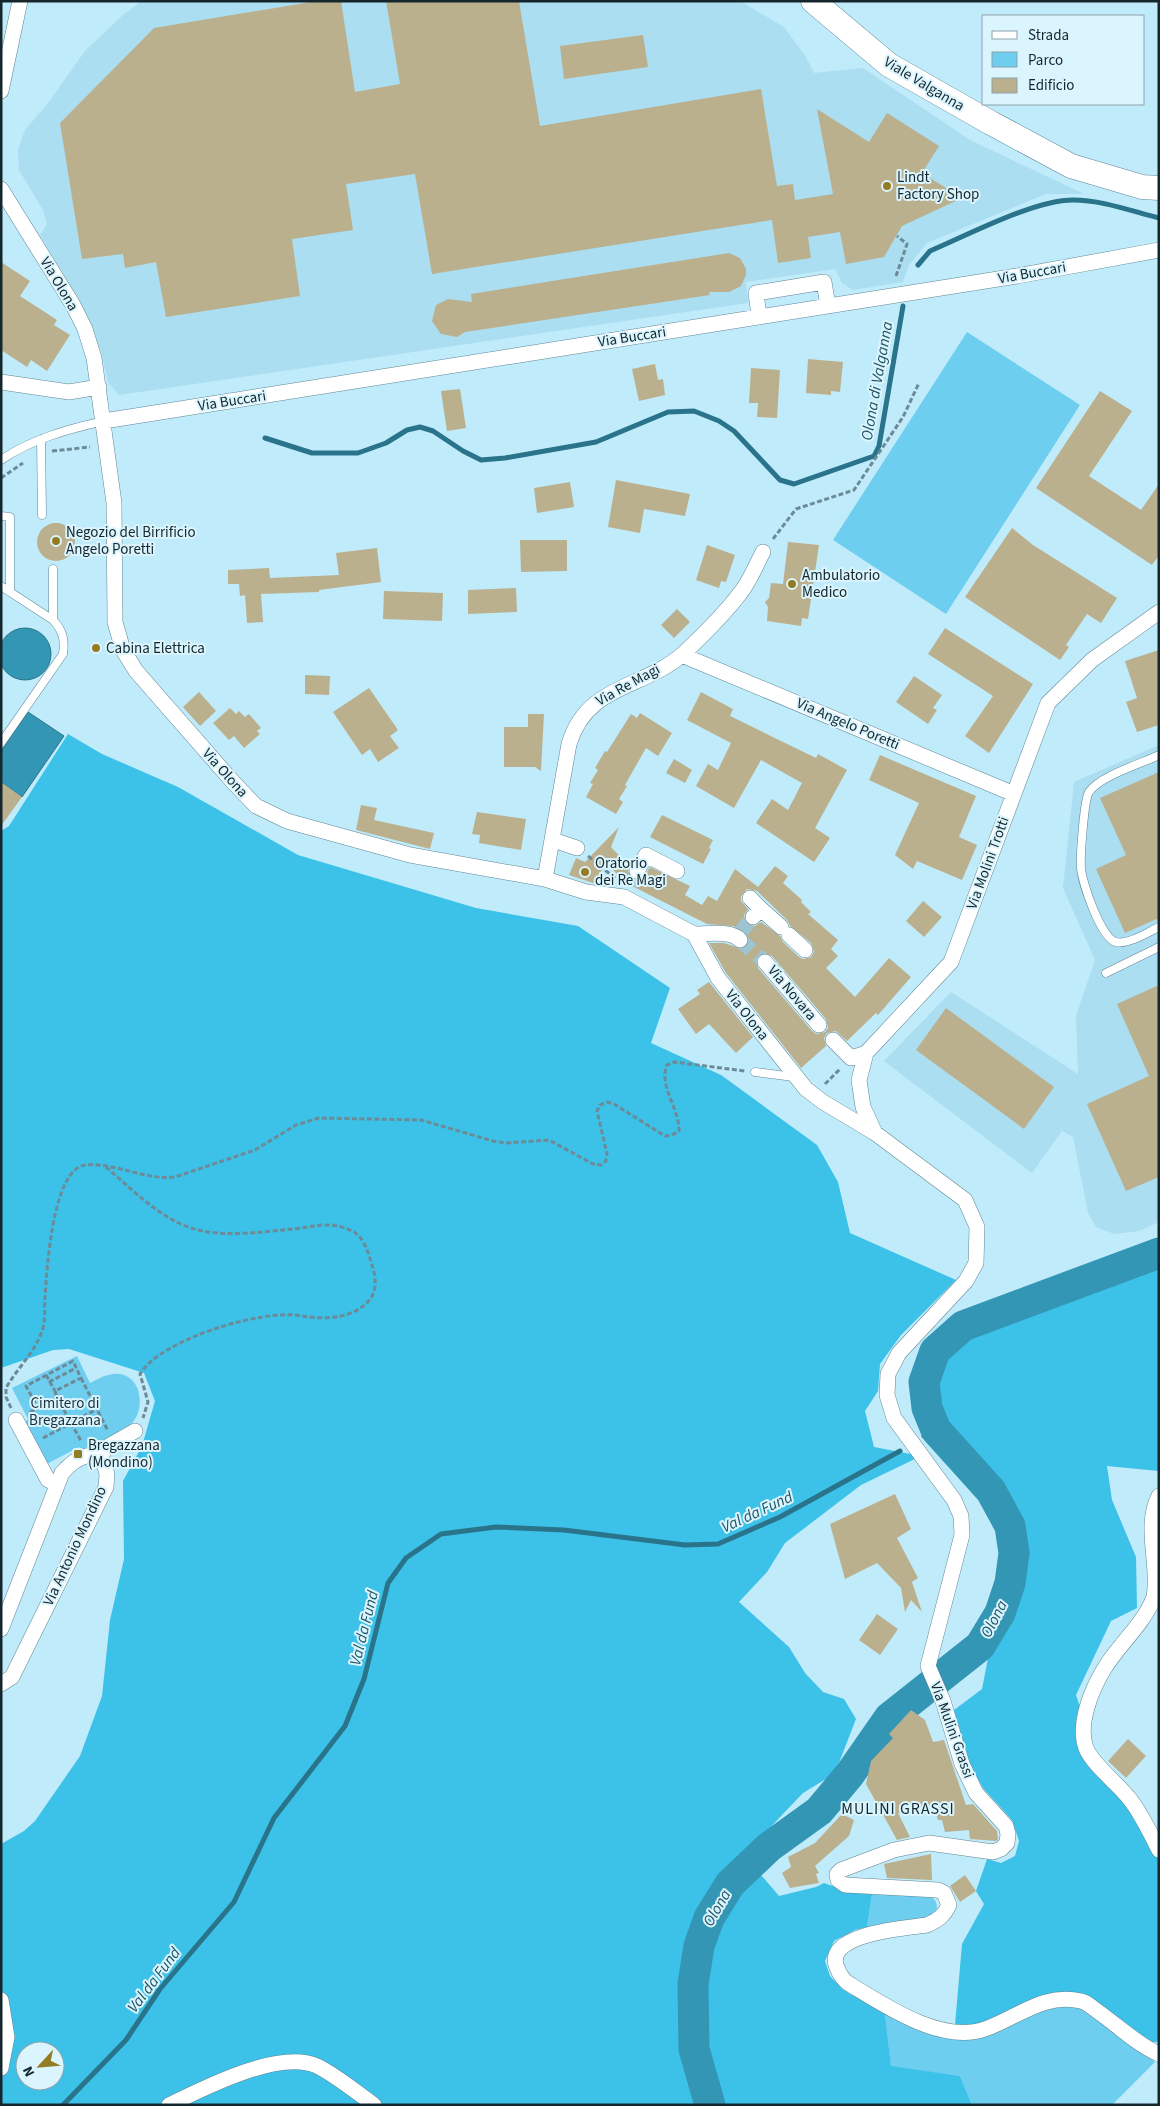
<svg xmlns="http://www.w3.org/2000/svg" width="1160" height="2106" viewBox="0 0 1160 2106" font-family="'Source Sans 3',sans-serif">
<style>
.built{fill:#abdef1}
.green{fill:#6dceef}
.forest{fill:#3cc1e9;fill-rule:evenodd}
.water{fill:#3396b4;stroke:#2a748b}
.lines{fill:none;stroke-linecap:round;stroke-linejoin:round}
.stream{stroke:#2a748b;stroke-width:5}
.river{stroke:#3396b4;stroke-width:31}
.building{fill:#bbb08d;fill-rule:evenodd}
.minor-tunnel{stroke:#9ec4d2;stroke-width:15;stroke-dasharray:15 8;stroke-linecap:butt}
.service-casing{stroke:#5e8694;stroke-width:9}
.minor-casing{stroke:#5e8694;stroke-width:16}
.primary-casing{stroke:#5e8694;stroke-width:25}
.path{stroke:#6d8b97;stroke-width:3;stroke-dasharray:5 2.5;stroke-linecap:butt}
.service{stroke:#fff;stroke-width:8}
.minor{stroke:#fff;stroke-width:15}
.primary{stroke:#fff;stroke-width:24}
.poi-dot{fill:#947c23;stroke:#dbf5fe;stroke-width:2}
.labels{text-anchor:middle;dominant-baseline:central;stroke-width:4;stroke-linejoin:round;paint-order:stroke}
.street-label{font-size:15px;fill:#15262c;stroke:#dbf5fe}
.poi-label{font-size:15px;fill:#15262c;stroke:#dbf5fe;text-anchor:start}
.park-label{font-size:15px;fill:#1a3037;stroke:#dbf5fe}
.water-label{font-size:16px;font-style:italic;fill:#205565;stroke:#dbf5fe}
.neighbourhood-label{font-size:16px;letter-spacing:1px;fill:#15262c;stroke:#dbf5fe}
</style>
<rect width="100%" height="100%" fill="#c0ebfb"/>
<path class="built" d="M142,1H740L784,27L806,57L814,73L863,68L970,140L1084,194H1046L927,243L909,265L903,282L853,290L842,283L835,269L746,282L748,303L119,395L108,382L101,351L76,296L40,235L47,224L43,210L19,170L18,149L25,130L48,103L85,51L124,14Z
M1159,745V1222L1139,1231L1114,1234L1096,1227L1088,1213L1073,1137L1062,1131L1032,1173L884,1061L951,992L1078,1074L1076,1016L1095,960L1063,888L1074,782Z"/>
<path class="green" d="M967,332L1080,405L946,614L833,540Z
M77,1356L90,1383C100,1378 112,1371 124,1375C142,1381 144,1409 133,1422C123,1433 95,1443 81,1450L79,1447L45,1465L23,1423L28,1419L12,1388Z
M872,1894C884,1895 925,1891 933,1898C938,1903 937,1908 936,1914L926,1919L867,1927Z
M1064,2005L1081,2009L1155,2062L1112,2105H972L960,2076L891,2067L885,2014L921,2029L956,2039L1043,2007Z"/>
<path class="forest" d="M68,734L102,754L178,787L298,855L476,908L578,926L670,988L651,1043L721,1075L817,1145L838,1182L850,1233L956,1280L901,1335L880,1364L878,1391L865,1411L874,1447L921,1456L861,1485L785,1543L767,1572L739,1602L789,1647L805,1673L823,1692L844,1699L856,1719L837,1768L829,1777L803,1793L744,1855L779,1896L816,1887L824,1883L850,1892L872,1894L867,1927L855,1930L834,1941L825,1961L830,1976L842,1989L885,2014L891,2066L960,2076L972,2105H1V1844L24,1831L35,1821L80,1756L102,1696L110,1620L124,1559L123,1481L142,1446L155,1401L144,1373L69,1349L53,1350L1,1368V831L9,826ZM25,2051H55V2081H25Z
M1159,1266V1471L1107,1466L1112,1500L1136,1557L1137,1608L1111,1621L1076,1695L1103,1776L1159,1835V2042H1152L1087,1996L984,2024L955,2025L962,1944L984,1904L976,1891L987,1859L1001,1863L1015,1856L1019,1841L1012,1820L983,1788L968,1761L954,1710L982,1689L991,1643L1009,1615L1020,1583L1025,1552L1019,1522L995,1478L948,1424L937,1402L935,1380L945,1356L968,1333Z"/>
<path class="water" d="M-1 654a26 26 0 1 1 52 0a26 26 0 1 1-52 0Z
M28,712L64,736L22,797L1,782V751Z"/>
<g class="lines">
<path class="stream" d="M918,265L930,251C968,235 1034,200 1073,200C1102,200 1131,211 1159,218
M265,438L312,453H358L386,443L407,430L420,427L433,431L463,451L481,460L505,458L596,442L668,412L694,411L719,421L734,431L780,480L794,484L874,456L879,446L903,306
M924,1436L936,1430
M63,2105L126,2040L160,1989L234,1902L274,1818L345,1726L364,1679L388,1583L406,1558L441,1534L496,1527L564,1530L685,1545L718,1544L780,1517L900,1451"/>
<path class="river" d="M710,2105L694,2049L693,1984L699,1946L709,1918L730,1884L769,1847L819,1811L850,1774L889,1718L980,1646L1000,1613L1010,1583L1014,1553L1010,1526L991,1491L936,1430L927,1408L924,1382L935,1351L963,1326L1159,1253"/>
</g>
<path class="building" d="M317,1H341L355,92L400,84L386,1H519L540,126L761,89L777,186L793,184L795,200L833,194L817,109L869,142L887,113L939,146L922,173L962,198L902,226L884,257L846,264L840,232L808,237L811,258L778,263L772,220L432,274L415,174L346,184L353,230L292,239L300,296L166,317L156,262L125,268L123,254L82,259L60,123L154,28Z
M643,35L648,67L564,79L560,46Z
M729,253L740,258L746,269V275L741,286L729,292H709L710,295L465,332L457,337L441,334L432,321L436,305L448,299L472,302L471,294Z
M1,262L30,281L20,296L57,320L54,325L70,335L47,371L31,360L27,367L1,350Z
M808,359L843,362L840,392L831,391V395L806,393Z
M655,364L658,380L663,379L665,395L639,401L632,369Z
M751,368L780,370L777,418L757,417L758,403H749Z
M460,389L466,428L447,431L441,391Z
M1100,391L1132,411L1089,476L1141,510L1159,484V555L1152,565L1036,488Z
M616,480L690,494L685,516L644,509L640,533L608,527Z
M570,482L574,507L537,513L534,488Z
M37 542a19 19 0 1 1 38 0a19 19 0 1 1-38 0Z
M1012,528L1033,545L1117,598L1101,623L1087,614L1066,645L1069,647L1060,660L965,597Z
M520,540H567V571L521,572Z
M788,542L819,545L808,619L802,618L801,626L767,621L768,607L765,602L769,598L771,583L783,584Z
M707,545L735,555L726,582L721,581L719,588L696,580Z
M377,548L381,582L319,590V592L261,594L263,622L247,623L245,595L240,596L239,584H228V570L269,568L270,578L339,575L336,553Z
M516,588L517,612L468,614V590Z
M384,591L443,593L442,621L383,619Z
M677,609L690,622L674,638L661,625Z
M945,628L1033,684L989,753L965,736L993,696L928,654Z
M1159,650V725L1137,732L1126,702L1137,698L1125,661Z
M305,675L330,676L329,695L305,694Z
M914,676L942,695L933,708L937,710L928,724L896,702Z
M369,688L398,730L390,736L399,748L378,762L370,749L362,755L333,712Z
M199,692L216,711L200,726L183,707Z
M701,692L733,709L730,716L816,758L818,754L847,770L815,828L830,838L814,862L756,823L772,799L788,810L802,783L761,760L734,808L696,786L708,764L718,770L731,743L687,720Z
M230,708L236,714L239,711L245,717L249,714L261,728L257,731L260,734L244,748L234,736L229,740L213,723Z
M640,713L672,733L658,756L646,748L625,785L627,786L619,799L623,802L616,814L586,797L593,784L590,783L598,770L595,768L605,751L607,752L631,714L637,718Z
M528,714H544L541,771L535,767H504V727H528Z
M880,755L976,796L959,837L977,845L962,880L917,861L913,869L895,855L919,803L869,780Z
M674,759L692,770L685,783L666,773Z
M1159,772V918L1125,933L1096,869L1126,855L1100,798Z
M1,782L22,797L1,826Z
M361,805L377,808L374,820L434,833L430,849L356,830Z
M477,812L526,819L521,850L479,843L480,835L472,834Z
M662,815L713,840L709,848L711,849L703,864L650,837Z
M619,827L611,847L629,866L628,872L632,879H642L650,867L690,886L685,895L702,905L708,896L717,901L735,869L758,887L775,866L788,876L783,883L802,900L801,902L811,912L808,914L838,940L831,949L838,956L826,968L855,997L889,958L911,977L878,1015L876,1013L847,1041L836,1031L827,1033L824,1038L826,1046L801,1068L726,973L709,943H724L743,949L749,942L746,933L733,926L707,924L626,883L605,862L596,884L569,875L576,858L585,862ZM747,889L757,891L787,920L790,926L811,943L814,952L811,957L803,959L799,957L783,942L780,936L761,922L755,926L746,923L744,915L748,909L741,901V896ZM764,953L772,956L826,1019L828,1028L825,1032L816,1034L812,1031L758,968L756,958Z
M923,901L942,917L924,937L906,921Z
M709,982L753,1037L736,1053L709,1024L696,1034L678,1009L700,994L697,990Z
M1159,985V1177L1126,1191L1087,1104L1149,1076L1117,1004Z
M946,1008L1054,1087L1024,1129L916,1050Z
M895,1494L911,1529L897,1538L918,1578L912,1582L922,1612L911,1600L905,1612L901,1588L877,1563L845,1579L830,1524Z
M877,1614L898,1629L880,1655L859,1640Z
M911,1710L925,1720L933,1742L944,1740L966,1805L973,1804L997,1831L998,1839L996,1841L970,1839L969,1830L945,1832L942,1820H938L933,1804L898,1813L910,1837L897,1840L866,1784L871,1761L893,1738L889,1734Z
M1128,1739L1146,1756L1126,1778L1108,1761Z
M842,1814L854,1820L849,1836L815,1866L819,1873L816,1874L819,1883L790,1888L782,1873L791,1867L788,1857L815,1843Z
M931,1854L932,1880L887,1878L884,1864Z
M965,1875L976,1891L960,1902L950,1886Z"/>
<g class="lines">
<path class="minor-tunnel" d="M630,885L637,871
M739,934L753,917
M740,940L765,962"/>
<defs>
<path id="service" d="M41,439L42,515
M1,460C32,439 68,429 104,421
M1,516L10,517V592
M53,569V620
M1,586L53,620C63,631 65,639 63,654L1,743
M1159,755C1140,764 1100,776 1089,792C1084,800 1080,857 1081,868C1082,882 1101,939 1116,942C1128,945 1148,932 1159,927
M1106,973L1159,947
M755,1072L794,1077"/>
<path id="minor" d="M1,91L20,1
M1,189L73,305L85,329L94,358L114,503L115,622L123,650L136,671L233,782L256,806L287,821L410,855L545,879L586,892L624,897L694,934L718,978L806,1089L823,1102L875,1133L965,1200L977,1227L976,1263L966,1281L899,1353L888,1374L887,1395L894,1418L954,1500L961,1516L962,1535L928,1666L943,1701L962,1764L976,1793L1006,1826L1008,1834L1007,1843L1001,1849L993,1852L929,1843L894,1850L841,1870L837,1874L838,1880L845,1885L938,1890L944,1893L949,1905C944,1916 938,1920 927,1925C907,1928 827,1933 836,1965C839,1974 843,1981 851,1985C887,2007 942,2044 985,2029C1017,2018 1044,1992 1081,2001C1087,2002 1094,2009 1100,2013C1118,2026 1138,2045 1159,2054
M759,316L756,293L824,282L828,306
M1,382L69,392L99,387
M104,421L1017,276L1159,250
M682,655L1014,794
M553,840L577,848
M637,871L646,855L677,871
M545,879L569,744C587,684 643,689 683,654C700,638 727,611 741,592C750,581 756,565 763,552
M750,898L761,909
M753,917L761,909L781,927
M694,934C707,934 731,930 740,940
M789,935L805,950
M765,962L819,1025
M833,1040L851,1058L866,1053
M875,1133L863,1107L859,1080L866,1053L951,962L1048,703L1092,660L1159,612
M16,1420L48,1480L57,1484
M99,1458L107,1447L135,1431
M1159,1496C1143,1527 1160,1564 1154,1597C1144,1624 1119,1644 1104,1669C1092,1689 1077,1724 1086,1748C1092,1764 1118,1784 1128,1797C1141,1812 1150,1833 1159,1850
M1,1629L62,1473C74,1459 99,1443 106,1470C108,1475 106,1482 106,1487L12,1677L1,1684
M1,2000L7,2037L1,2068
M169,2105C204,2088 279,2049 317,2066C337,2076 356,2092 374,2105"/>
<path id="primary" d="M813,1L889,65L991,123L1071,166L1142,187L1159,188"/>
</defs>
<use href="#service" class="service-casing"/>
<use href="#minor" class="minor-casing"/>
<use href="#primary" class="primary-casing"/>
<path class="path" d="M896,276L907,244L897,236
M52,451L90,447
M1,478L23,463
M773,539L796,509L854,490L903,417L919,383
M588,856L616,879
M825,1084L840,1069
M106,1167C134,1191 162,1221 198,1230C227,1237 263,1232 293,1229C314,1227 330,1220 352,1231C363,1236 368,1251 371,1262C375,1273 378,1287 371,1298C356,1319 324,1320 302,1316C264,1308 161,1339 140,1374L148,1402L143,1418
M46,1375L55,1391
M81,1378L108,1431
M49,1382L76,1368
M60,1403L81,1441
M11,1408L6,1397V1388C16,1370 33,1354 41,1334C46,1324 44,1308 45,1297C47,1270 52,1170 85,1165C115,1162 146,1181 175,1177L255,1150L296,1125L319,1118L421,1120L493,1141L506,1143L549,1140L593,1164L601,1165L606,1161L607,1154L597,1111L600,1105L607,1102L614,1104L665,1136L672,1135L679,1131C680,1110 658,1085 667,1065L674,1062L745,1071
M30,1412L38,1408L26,1386L73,1361L81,1378L55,1391L57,1398L38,1408
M43,1438L101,1407"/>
<use href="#service" class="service"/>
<use href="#minor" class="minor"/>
<use href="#primary" class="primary"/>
</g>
<g class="poi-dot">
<circle cx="887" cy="186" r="5"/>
<circle cx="56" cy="541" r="5"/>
<circle cx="792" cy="584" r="5"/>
<circle cx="96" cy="648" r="5"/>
<circle cx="585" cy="872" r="5"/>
<rect x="73" y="1449" width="10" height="10" rx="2.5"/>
</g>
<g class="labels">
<g class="street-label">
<text transform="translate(924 84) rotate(31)">Viale Valganna</text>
<text transform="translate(1032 273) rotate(-10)">Via Buccari</text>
<text transform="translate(59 284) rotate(59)">Via Olona</text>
<text transform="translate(632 337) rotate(-9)">Via Buccari</text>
<text transform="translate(232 401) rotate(-9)">Via Buccari</text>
<text transform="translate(628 685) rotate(-29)">Via Re Magi</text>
<text transform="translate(848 724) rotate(23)">Via Angelo Poretti</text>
<text transform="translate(225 773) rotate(48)">Via Olona</text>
<text transform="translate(988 863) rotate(-70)">Via Molini Trotti</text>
<text transform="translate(792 993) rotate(50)">Via Novara</text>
<text transform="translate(747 1015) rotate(52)">Via Olona</text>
<text transform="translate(75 1546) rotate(-65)">Via Antonio Mondino</text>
<text transform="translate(952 1730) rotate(70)">Via Mulini Grassi</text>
</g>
<g class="poi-label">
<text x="897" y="177">Lindt<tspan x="897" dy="17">Factory Shop</tspan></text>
<text x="66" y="532">Negozio del Birrificio<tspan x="66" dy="17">Angelo Poretti</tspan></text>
<text x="802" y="575">Ambulatorio<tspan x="802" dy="17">Medico</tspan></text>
<text x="106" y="648">Cabina Elettrica</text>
<text x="595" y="863">Oratorio<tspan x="595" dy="17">dei Re Magi</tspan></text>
<text x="88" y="1445">Bregazzana<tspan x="88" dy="17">(Mondino)</tspan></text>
</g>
<g class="park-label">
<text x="65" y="1403">Cimitero di<tspan x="65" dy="17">Bregazzana</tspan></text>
</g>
<g class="water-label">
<text transform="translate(877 381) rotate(-80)">Olona di Valganna</text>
<text transform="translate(757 1512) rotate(-25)">Val da Fund</text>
<text transform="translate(994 1619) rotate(-63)">Olona</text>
<text transform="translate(364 1628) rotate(-76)">Val da Fund</text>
<text transform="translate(717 1908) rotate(-60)">Olona</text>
<text transform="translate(154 1980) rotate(-53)">Val da Fund</text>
</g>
<g class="neighbourhood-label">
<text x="898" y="1809">MULINI GRASSI</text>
</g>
</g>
<rect width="1160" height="2106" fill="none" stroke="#15262c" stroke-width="5"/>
<rect x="982" y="15" width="162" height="90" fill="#dbf5fe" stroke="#8ca2aa"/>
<rect x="992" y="31" width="25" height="8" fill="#ffffff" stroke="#8ca2aa"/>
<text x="1028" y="40" font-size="15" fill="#15262c">Strada</text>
<rect x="992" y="52" width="25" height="15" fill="#6dceef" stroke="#8ca2aa"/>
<text x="1028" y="65" font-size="15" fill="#15262c">Parco</text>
<rect x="992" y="78" width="25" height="15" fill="#bbb08d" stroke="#8ca2aa"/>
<text x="1028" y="90" font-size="15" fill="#15262c">Edificio</text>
<g transform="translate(40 2066) rotate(244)"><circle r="24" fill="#dbf5fe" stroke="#8ca2aa"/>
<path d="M0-4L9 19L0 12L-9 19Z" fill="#947c23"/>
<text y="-8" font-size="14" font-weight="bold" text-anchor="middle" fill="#15262c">N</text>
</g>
</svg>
